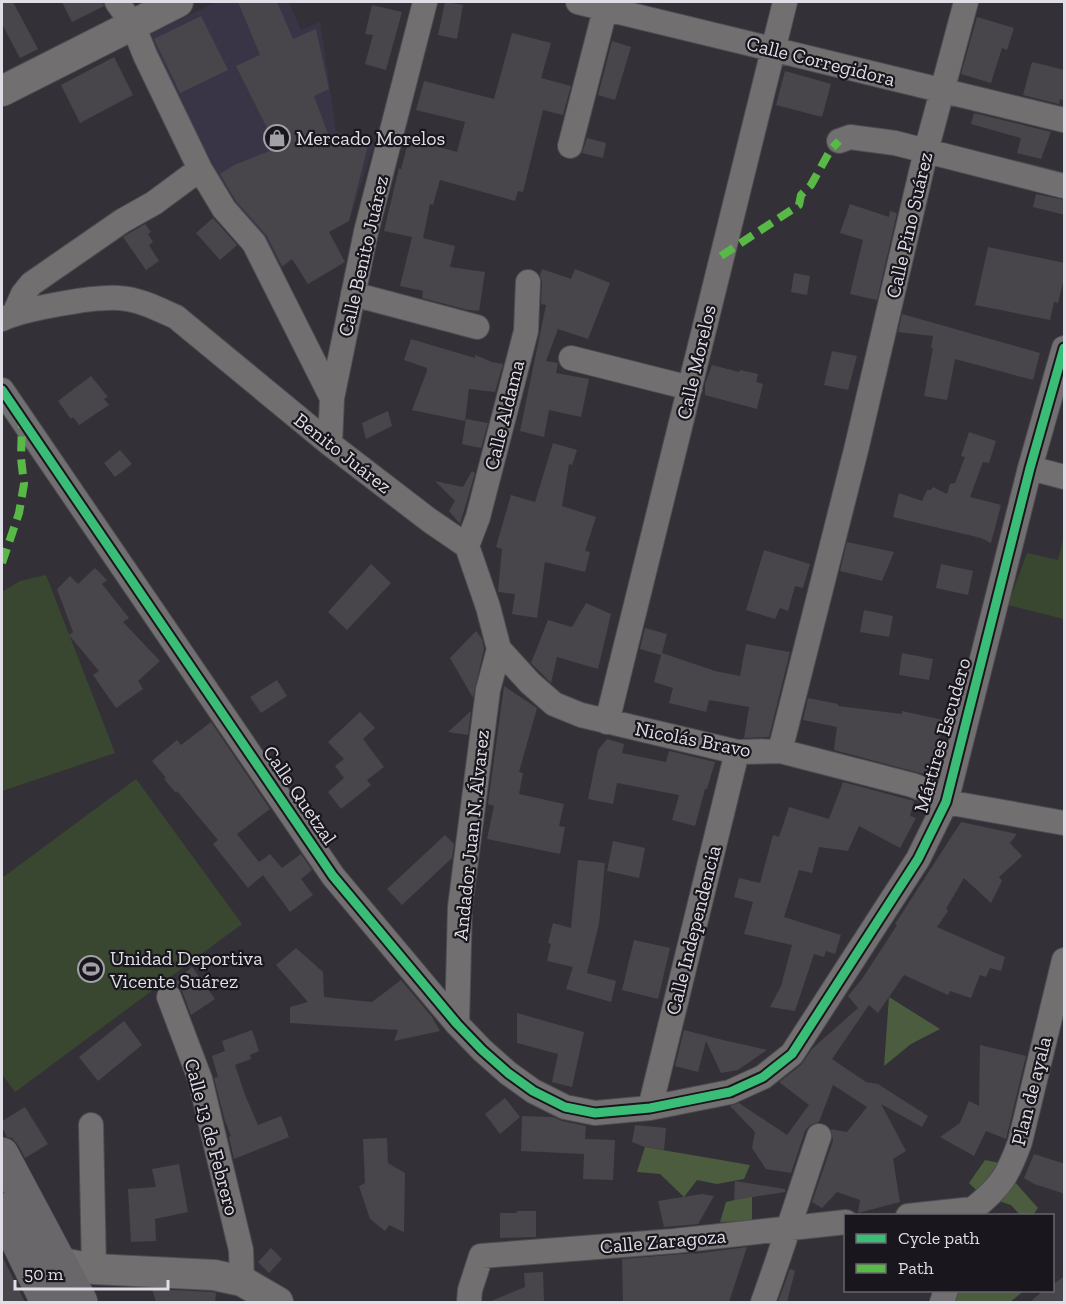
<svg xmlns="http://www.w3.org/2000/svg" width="1066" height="1304" viewBox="0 0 1066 1304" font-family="'Zilla Slab',serif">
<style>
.built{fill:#3a3546}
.green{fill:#3a4730}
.forest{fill:#4b5c3f}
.building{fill:#48464b}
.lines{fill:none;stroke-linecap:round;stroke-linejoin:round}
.minor-casing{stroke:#4f4d52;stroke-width:26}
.tertiary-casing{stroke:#4f4d52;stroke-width:32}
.primary-casing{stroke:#4f4d52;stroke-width:34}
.minor{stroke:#716f70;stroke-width:24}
.tertiary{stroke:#716f70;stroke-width:30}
.primary{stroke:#696769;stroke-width:33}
.quiet{stroke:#58b947;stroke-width:8;stroke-dasharray:15 8;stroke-linecap:butt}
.cycleway-casing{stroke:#19171d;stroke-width:13}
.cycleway{stroke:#3abd76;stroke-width:9}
.labels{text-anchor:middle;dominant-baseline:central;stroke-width:4.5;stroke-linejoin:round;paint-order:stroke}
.street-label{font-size:20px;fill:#dfdde5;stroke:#19171d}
.poi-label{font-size:20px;fill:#dfdde5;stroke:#19171d;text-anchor:start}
</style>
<rect width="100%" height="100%" fill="#333137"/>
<path class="built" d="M217,2H289L301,30L320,22L336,131L374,144L351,215L274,274L142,37Z"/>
<path class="green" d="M1064,536V619L1008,605L1027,553L1058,560Z
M46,575L115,753L2,791V592L20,581Z
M136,779L242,924L15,1092L2,1074V878Z"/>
<path class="forest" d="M889,997L940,1029L911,1044L884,1066Z
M645,1147L750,1165L744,1179L717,1184L697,1180L684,1197L660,1174L637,1172Z
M985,1160L1005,1164L985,1199L969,1183Z
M1015,1182L1038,1208L1033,1215H1020L1011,1205L996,1200Z
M752,1196V1221L720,1222L726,1202Z
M956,1291H1024L1010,1302H953Z"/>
<path class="building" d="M2,2H13L38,49L20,58L2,24Z
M62,2H103L104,6L72,22Z
M238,2H277L293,39L316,29L329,89L314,96L328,134L368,145L349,221L329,232L345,262L308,284L292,259L282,266L267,236L236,201L220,174L234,165L277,148L236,66L260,55Z
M445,2L463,5L457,39L438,35Z
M372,5L402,12L386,70L365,64L373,35L365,34Z
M201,16L228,70L180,93L154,39Z
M977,17L1014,28L1007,50L1002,48L991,83L961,74Z
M512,33L551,43L541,78L571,86L563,115L543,110L523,192L518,191L515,201L440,180L433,205L430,204L423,238L455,246L450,267L485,272L479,311L468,310L422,298L423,291L400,286L412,237L384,231L399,168L401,169L409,139L457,152L465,122L416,110L424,81L494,99Z
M612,41L631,47L615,100L598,95Z
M114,57L133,95L80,123L61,85Z
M1032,62L1065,70V101L1060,99L1059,104L1023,95Z
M785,71L831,84L822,117L776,105Z
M974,113L1051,132L1041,159L1017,153L1021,138L971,124Z
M587,138L606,143L603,158L582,153Z
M1036,194L1065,200V215L1033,207Z
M850,204L889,217L890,211L897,213L877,300L850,294L863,240L840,233Z
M213,218L237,245L220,260L196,233Z
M145,224L151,232L148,234L153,242L149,245L159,261L146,270L123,237Z
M988,247L1065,263V274L1058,303L1054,302L1050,320L975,305Z
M542,269L571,279L575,269L610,283L588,339L558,329L546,361L558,363L556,373L589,379L581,417L549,410L544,437L520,431L546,305L541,304L542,283L540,275Z
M794,273L810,276L807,295L791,292Z
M902,314L1040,353L1033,380L955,359L947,400L924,396L933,348H931L933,336L898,332Z
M411,339L475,358V355L492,362L503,364L495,392L469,389L465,421L412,410L427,371V368L404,360Z
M832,351L857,356L848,390L824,385Z
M712,365L739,372L740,370L758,374L756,382L763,384L757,409L705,395V384Z
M91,376L108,397L104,399L109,405L79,425L73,417L71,419L58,401Z
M388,411L392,426L366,439L362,423Z
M466,419L488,423L481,448L462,444Z
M969,432L996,441L989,463L983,462L970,497L1001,505L991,543L981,538L893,517L899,493L922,501L927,490H931L933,487L947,494L950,484L955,483L965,457L961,456Z
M553,443L577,450L572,465L569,464L562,506L596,517L585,551L590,552L585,572L545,562L537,618L512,614L515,594L498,592L502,549L496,547L511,495L535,502Z
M120,450L132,464L115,477L104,463Z
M472,471L475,473L460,524L449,511L455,501L435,481L463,487Z
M847,542L894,552L882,581L840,571Z
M764,550L810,564L803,588L795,586L788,611L780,608L775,619L746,610Z
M371,564L391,583L347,630L328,612Z
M941,564L973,571L968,595L936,588Z
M95,568L107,580L102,584L129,618L123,622L160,661L138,681L143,689L116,708L93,675L99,671L69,635L73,632L57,589L70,576L78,584Z
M586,603L611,614L598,669L557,657L551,683L531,663L548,620L572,627Z
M864,610L893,616L889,637L860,632Z
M645,628L667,634L662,653L715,671L740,676L746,644L790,652L769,737L744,738L749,707L709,700L706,712L669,703L673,688L654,682L661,655L640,649Z
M476,631L482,639L484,649L473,698L450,658Z
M902,653L933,659L929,680L899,675Z
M277,680L287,696L261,713L250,697Z
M504,686L537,708L519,772L523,773L519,794L564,804L559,826L565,827L560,854L487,839L494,806L488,804Z
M808,698L838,704V706L902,714V711L943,720L931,776L834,750L837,727L803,720Z
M471,711L468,735L448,732Z
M360,712L375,728L363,739L384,767L367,780L371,785L341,809L328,792L344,778L335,766L344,759L328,742Z
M211,722L270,809L237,834L259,862L270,854L282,868L301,854L312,870L301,879L313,895L290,912L263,875L248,888L213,844L218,840L177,791L176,793L164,779L166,778L152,761L177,740L181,745Z
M607,739L624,744L622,753L666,762L669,751L715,762L707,789H705L695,826L672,820L679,795L617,783L613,804L588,799L598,750Z
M843,782L914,801L910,816L916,818L900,848L859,826L848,851L819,847L812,873L799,870L784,917L841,935L835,954L826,951L824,957L814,954L795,1011L770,1007L781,986L792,945L744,934L753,902L734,897L739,878L760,883L773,835L779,837L789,807L829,819Z
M961,822L1017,834L1010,843L1022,856L999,877L1002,881L991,903L964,878L946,909L948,911L937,927L1005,957L1001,971L990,968L986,977L980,975L971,998L950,991L948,995L904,975L878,1013L869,1005L832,1059L866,1082L878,1084L928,1116L922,1127L881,1104L906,1151L893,1159L900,1202L858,1213L860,1200L837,1192L822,1208L812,1202L833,1141L831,1129L847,1132L867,1107L833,1085L819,1122L810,1125L805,1131L791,1173L766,1169L752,1148L755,1132L730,1106L739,1103L787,1135L809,1105L779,1082L801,1065L812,1049L858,1008L848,996L862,979L897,925L895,924Z
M445,835L454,844L452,858L402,905L387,889Z
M613,841L645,848L639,878L607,871Z
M578,860L605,863L599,924L587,973L616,981L611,1002L566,989L573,967L547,961L551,944L548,943L553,923L571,928Z
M634,940L670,948L658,999L622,990Z
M296,948L323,972L324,997L372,1002L401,980L432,1017L440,1031L394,1041L398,1030L290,1023V1007L308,1002L276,965Z
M192,967L215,999L191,1015L182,991L173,984Z
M517,1013L584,1032L572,1087L552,1082L558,1054L517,1043Z
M124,1021L142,1045L98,1081L79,1057Z
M252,1030L259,1051L250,1055L251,1059L235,1065L245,1095L258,1125L281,1116L289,1137L234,1159L229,1137L231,1136L225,1121L214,1078L218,1077L212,1056L225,1051L222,1041Z
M684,1030L723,1040L767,1050L738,1070L721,1073L706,1041L698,1072L675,1066Z
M980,1045L1026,1056L1006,1139L986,1131L974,1156L940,1137L960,1123L969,1101L979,1106Z
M505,1098L520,1117L500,1134L485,1114Z
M25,1107L48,1144L25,1158L18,1145L12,1138L7,1137L2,1127V1121Z
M522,1116L553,1117L562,1121L586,1126L585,1139L615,1140L613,1180L583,1179L584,1154L521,1151Z
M635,1125L666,1128L664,1150L645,1147L632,1142Z
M387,1138L388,1163L405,1173L404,1232L389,1225L385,1231L370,1219L359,1186L365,1183L363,1139Z
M1034,1154L1065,1164V1194L1034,1184L1024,1178Z
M179,1164L188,1212L155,1219L156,1241L131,1242L128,1189L156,1187L152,1169Z
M735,1181L785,1189V1192L734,1200Z
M702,1194L714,1196L698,1224L664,1227L658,1201Z
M517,1211H536V1237L500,1238V1213H517Z
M747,1247L729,1302H623L622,1259L695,1253L694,1254Z
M271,1248L282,1259L269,1273L258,1262Z
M2,1256L25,1302H2Z
M790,1269L795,1271L787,1302H778Z
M543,1272L544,1302H489L525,1287L524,1273Z
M1065,1276V1302H1030L1044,1290H1053V1284Z
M152,1289L212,1292L216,1293L215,1302H156Z"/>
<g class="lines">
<defs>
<path id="minor" d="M117,2L133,25L145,55L200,169L224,209L254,243L332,398
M578,2L1064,120
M839,141L850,137L895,143L1064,186
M570,146L607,2
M353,294L477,327
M14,314L23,294L31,284L122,221L154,203L200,169
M2,319C24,309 94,296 119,298C139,299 158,309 176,317L330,444L429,520L467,546L488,607L499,649L530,683L554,704L581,715L737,752L780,751L912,785L929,791L946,802L1064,823
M571,358L690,388
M2,390L333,876L457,1024L482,1050L508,1073L533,1091L565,1107L595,1113L650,1108L730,1092L763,1077L792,1054L918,859L946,802L1030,468L1064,348
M330,444L332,398L366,232L425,2
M1030,468L1064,477
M467,546L478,517L526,331L528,282
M607,722L785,2
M780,751L856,450L926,151L966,2
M169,997L200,1079L241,1250L242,1281
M457,1024L460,907L488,690L499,649
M650,1108L737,752
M91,1125L94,1269
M973,1209C1001,1187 1008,1175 1020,1142L1064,960
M908,1216L973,1209
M469,1302L470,1290L481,1256L674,1241L846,1222
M763,1302C783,1247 800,1192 819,1136
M942,1302L946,1290"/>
<path id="tertiary" d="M2,91L178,2
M41,1272L62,1263L94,1269L214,1275L242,1281L278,1302"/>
<path id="primary" d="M2,1154L81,1302
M2,1210L47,1302"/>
</defs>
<use href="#minor" class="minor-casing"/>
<use href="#tertiary" class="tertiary-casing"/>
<use href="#primary" class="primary-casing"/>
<use href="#minor" class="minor"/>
<use href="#tertiary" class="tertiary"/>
<use href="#primary" class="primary"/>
<path class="quiet" d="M721,256L799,205L801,195L811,185L831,149L839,141
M2,563L19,513L24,484L21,458L22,423"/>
<defs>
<path id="cycleway" d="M2,390L333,876L457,1024L482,1050L508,1073L533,1091L565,1107L595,1113L650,1108L730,1092L763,1077L792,1054L918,859L946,802L1030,468L1064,348"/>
</defs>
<use href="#cycleway" class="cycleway-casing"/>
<use href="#cycleway" class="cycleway"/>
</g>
<defs>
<symbol id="shop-ring" viewBox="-11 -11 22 22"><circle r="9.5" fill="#19171d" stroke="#a3a1a8" stroke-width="1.5"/><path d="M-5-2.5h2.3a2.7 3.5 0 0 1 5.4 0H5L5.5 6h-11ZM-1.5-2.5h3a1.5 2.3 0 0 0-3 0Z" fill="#a3a1a8"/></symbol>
<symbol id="stadium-ring" viewBox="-11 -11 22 22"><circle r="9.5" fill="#19171d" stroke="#a3a1a8" stroke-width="1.5"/><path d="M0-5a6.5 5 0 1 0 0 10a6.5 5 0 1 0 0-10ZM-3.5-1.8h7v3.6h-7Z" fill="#a3a1a8"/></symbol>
</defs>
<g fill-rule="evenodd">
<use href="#shop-ring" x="262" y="123" width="30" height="30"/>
<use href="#stadium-ring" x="76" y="954" width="30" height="30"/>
</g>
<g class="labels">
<g class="street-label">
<text transform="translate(821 61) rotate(14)">Calle Corregidora</text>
<text transform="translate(909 225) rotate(-77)">Calle Pino Suárez</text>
<text transform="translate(363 256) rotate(-77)">Calle Benito Juárez</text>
<text transform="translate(696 362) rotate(-77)">Calle Morelos</text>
<text transform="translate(504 415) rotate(-76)">Calle Aldama</text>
<text transform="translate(343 453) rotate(38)">Benito Juárez</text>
<text transform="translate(942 735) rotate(-74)">Mártires Escudero</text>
<text transform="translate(693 739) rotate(11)">Nicolás Bravo</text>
<text transform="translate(300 795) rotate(56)">Calle Quetzal</text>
<text transform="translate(471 835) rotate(-84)">Andador Juan N. Álvarez</text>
<text transform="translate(693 930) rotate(-76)">Calle Independencia</text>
<text transform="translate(1031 1091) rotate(-76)">Plan de ayala</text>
<text transform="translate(212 1137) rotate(75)">Calle 13 de Febrero</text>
<text transform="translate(663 1241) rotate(-5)">Calle Zaragoza</text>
</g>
<g class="poi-label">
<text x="296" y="138">Mercado Morelos</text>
<text x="110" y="958">Unidad Deportiva<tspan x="110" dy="23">Vicente Suárez</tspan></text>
</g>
</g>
<rect width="1066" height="1304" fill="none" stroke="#dfdde5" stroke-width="6"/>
<rect x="844" y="1214" width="210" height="78" fill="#19171d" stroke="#68666d" stroke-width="1.5"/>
<rect x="856" y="1234" width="30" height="9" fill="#3abd76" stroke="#68666d" stroke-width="1.5"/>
<text x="898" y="1244" font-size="18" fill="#dfdde5">Cycle path</text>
<rect x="856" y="1264" width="30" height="9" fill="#58b947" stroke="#68666d" stroke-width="1.5"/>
<text x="898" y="1274" font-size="18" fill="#dfdde5">Path</text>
<path d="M15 1280v9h153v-9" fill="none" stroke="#dfdde5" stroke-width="3"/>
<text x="24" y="1280" font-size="18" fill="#dfdde5" stroke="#19171d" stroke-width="4.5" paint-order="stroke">50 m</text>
</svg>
